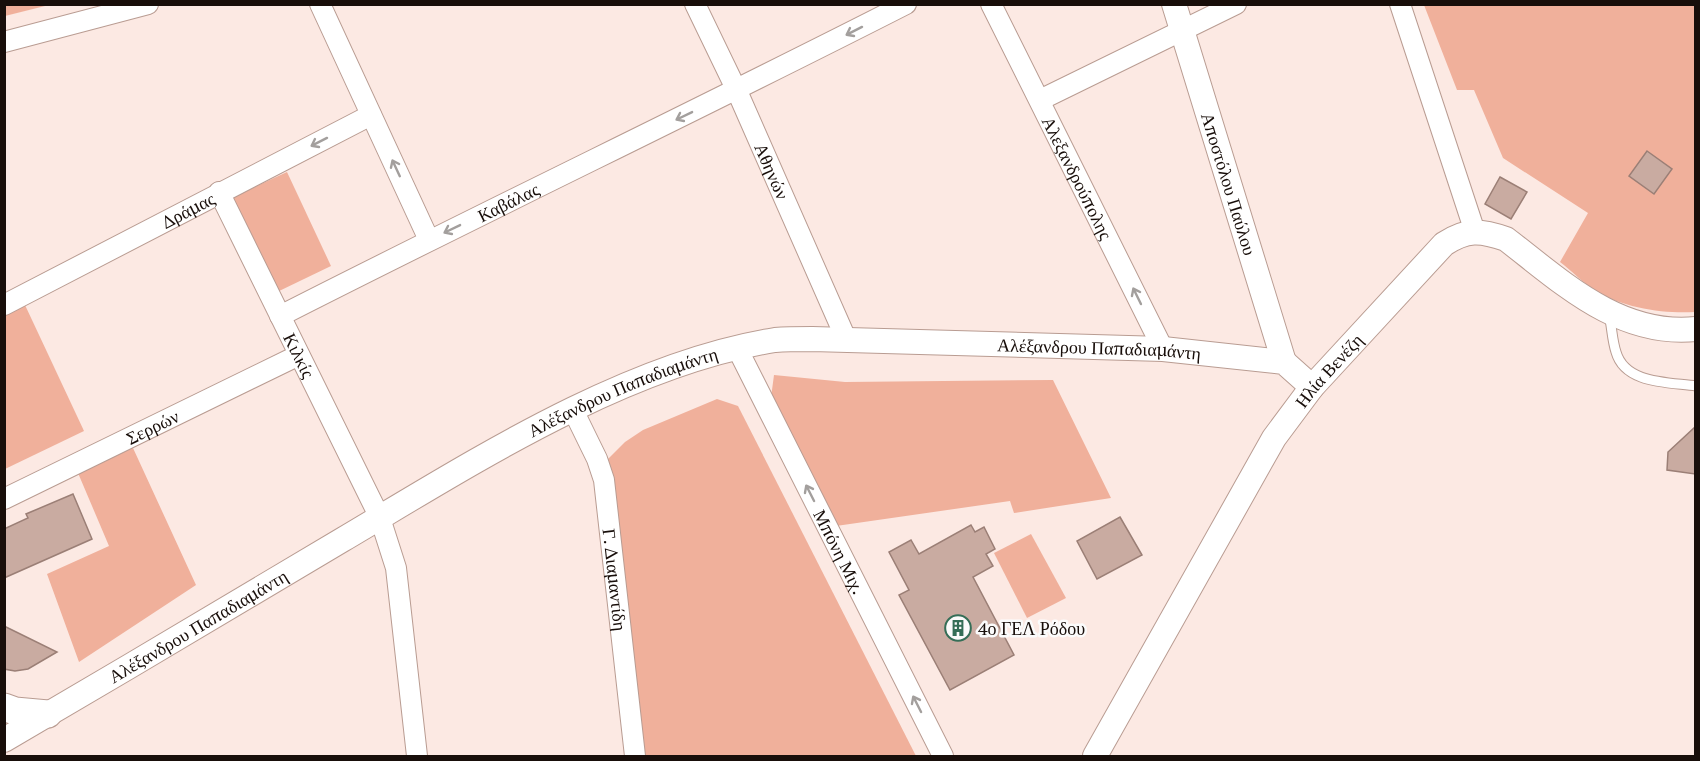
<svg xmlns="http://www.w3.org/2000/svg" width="1700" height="761" viewBox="0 0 1700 761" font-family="'PT Serif',serif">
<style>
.green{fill:#f0b09b}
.building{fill:#c9aba1;stroke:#9b7f76;stroke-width:1.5}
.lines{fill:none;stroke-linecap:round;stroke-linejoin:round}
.service-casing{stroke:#b99c92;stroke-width:11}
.minor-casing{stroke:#b99c92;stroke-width:22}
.tertiary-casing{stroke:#b99c92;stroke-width:26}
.secondary-casing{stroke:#b99c92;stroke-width:29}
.service{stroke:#fff;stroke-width:9}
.minor{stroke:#fff;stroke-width:20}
.tertiary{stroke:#fff;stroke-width:24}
.secondary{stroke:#fff;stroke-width:27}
.oneway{stroke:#a39f9d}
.labels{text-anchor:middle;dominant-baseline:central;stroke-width:5;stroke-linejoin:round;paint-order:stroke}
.street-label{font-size:18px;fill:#180e0a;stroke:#fbfbfb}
.poi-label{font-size:18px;fill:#180e0a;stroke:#fbfbfb;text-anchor:start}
</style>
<rect width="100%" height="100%" fill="#fce9e3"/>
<g class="green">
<polygon points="5,4 49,4 49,5 5,16"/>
<path d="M1424,5H1695V312C1665,314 1623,308 1596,291C1583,283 1572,271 1560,262L1588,213L1503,158L1474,90H1457Z"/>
<polygon points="287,172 331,266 275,293 231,198"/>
<polygon points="25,305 84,431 5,469 5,315"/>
<polygon points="774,375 845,382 1053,380 1111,498 1014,513 1010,501 836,526 770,405"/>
<polygon points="717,399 738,406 916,756 640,756 606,461 625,442 643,430"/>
<polygon points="133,448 196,585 79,662 47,574 109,546 78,473"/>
<polygon points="1031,534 1066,598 1027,618 994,553"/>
</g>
<g class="building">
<polygon points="1647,151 1672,169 1654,194 1629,176"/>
<polygon points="1500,177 1527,192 1511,219 1485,204"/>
<polygon points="1695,427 1695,474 1667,470 1668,452"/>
<polygon points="73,494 92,539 4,578 4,529 28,518 26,514"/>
<polygon points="1120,517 1142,555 1097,579 1077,541"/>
<polygon points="971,525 975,532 984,527 995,549 986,554 993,566 973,577 1014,655 950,690 899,595 909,590 889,552 911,540 919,554"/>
<polygon points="4,626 57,652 28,669 15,671 4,669"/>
</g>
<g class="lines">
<g class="service-casing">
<path id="service" d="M1609,315C1612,327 1612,340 1616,352C1625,384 1668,382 1696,386"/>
</g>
<g class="minor-casing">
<g id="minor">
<polyline points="320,4 429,240"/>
<path id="s1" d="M695,4L737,91L847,341"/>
<path id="s2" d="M991,4L1163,349"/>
<polyline points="1400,4 1475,232"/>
<polyline points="4,42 148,4"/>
<polyline points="1040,100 1236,4"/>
<path id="s3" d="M219,192L380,518L396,568L417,756"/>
<path id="s4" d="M4,305L371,115"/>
<path id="s5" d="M280,316C488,210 698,110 906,4"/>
<path id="s6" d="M737,348L943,756"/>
<path id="s7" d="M573,410L597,459L604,480L635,756"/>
<path id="s8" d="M4,499L299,355"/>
</g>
</g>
<g class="tertiary-casing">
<g id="tertiary">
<path id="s9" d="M1174,4L1284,362"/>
<path id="s10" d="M4,740C117,674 230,607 342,540C472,463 625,364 775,340C787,339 800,339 812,339L1163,349L1284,362L1312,387"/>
<path id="s11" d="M1095,756L1274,438L1312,387L1444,244C1467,229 1480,230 1506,239C1562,282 1619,337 1696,329"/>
</g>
</g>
<g class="secondary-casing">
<polyline id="secondary" points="4,707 15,711 48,714"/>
</g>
<use href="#service" class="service"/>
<use href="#minor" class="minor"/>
<use href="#tertiary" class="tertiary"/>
<use href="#secondary" class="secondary"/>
</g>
<defs><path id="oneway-shaft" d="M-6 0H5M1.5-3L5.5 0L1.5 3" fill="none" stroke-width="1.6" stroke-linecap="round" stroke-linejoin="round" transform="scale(1.5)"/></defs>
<g class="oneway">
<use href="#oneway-shaft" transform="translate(854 31) rotate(153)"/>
<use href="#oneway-shaft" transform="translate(684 116) rotate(154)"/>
<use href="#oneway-shaft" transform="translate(319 142) rotate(153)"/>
<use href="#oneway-shaft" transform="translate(396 168) rotate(-115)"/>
<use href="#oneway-shaft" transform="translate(452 229) rotate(154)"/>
<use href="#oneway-shaft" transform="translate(1137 296) rotate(-116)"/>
<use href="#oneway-shaft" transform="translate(810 493) rotate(-117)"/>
<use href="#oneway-shaft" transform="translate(917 704) rotate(-117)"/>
</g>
<defs>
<g id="building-ring" transform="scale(1.35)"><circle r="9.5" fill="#fbfbfb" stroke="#356e57" stroke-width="1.5"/><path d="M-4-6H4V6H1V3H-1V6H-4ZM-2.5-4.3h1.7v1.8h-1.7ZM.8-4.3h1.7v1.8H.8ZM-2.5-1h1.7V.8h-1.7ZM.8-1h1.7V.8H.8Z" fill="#356e57"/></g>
</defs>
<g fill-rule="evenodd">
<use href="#building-ring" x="958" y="628"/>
</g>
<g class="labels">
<g class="street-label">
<text stroke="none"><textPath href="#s1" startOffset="184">Αθηνών</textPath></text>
<text stroke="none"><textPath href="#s2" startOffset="194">Αλεξανδρούπολης</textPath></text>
<text stroke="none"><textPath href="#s9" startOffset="188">Αποστόλου Παύλου</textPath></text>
<text stroke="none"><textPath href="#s5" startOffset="255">Καβάλας</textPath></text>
<text stroke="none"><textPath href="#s4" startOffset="207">Δράμας</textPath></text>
<text stroke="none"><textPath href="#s10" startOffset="1197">Αλέξανδρου Παπαδιαμάντη</textPath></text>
<text stroke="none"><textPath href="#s3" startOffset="182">Κιλκίς</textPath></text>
<text stroke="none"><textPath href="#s11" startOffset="452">Ηλία Βενέζη</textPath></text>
<text stroke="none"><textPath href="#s10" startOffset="711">Αλέξανδρου Παπαδιαμάντη</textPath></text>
<text stroke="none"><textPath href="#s8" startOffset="165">Σερρών</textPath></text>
<text stroke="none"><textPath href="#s6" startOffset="228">Μπόνη Μιχ.</textPath></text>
<text stroke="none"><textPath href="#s7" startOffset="177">Γ. Διαμαντίδη</textPath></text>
<text stroke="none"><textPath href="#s10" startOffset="225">Αλέξανδρου Παπαδιαμάντη</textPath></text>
</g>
<g class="poi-label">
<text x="978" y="628">4ο ΓΕΛ Ρόδου</text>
</g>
</g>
<rect width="1700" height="761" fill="none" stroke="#180e0a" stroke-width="12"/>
</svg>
